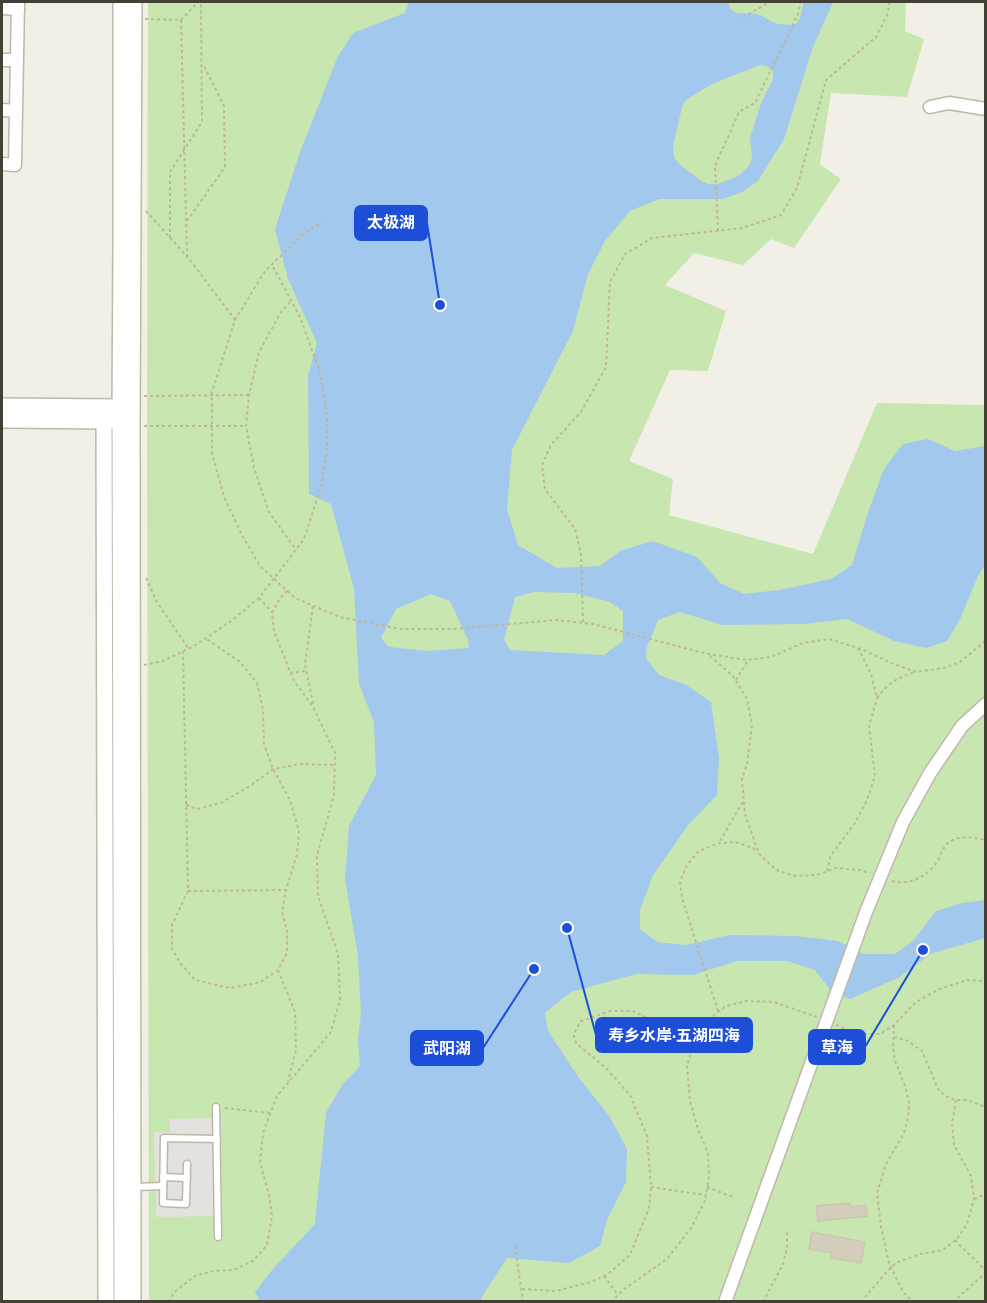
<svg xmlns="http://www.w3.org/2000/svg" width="987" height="1303" viewBox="0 0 987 1303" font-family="'Titillium Web','Noto Sans SC',sans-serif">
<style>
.green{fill:#c8e6af}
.parking{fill:#e3e2de}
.water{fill:#a3c8ee;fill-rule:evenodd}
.building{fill:#d4cdbb;stroke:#cec5af;stroke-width:1.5}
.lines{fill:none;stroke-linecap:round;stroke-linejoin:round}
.service-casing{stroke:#beb8a9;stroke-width:9}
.minor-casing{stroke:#beb8a9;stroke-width:15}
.tertiary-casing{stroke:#beb8a9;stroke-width:18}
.path{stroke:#bfb69a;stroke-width:2;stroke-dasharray:3 3;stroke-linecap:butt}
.service{stroke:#fff;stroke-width:6}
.minor{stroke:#fff;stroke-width:12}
.tertiary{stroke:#fff;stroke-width:15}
.leader{fill:none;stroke:#1d4ed8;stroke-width:2}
.callout-dot{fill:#1d4ed8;stroke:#fff;stroke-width:2}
.callout{fill:#1d4ed8;stroke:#1d4ed8;stroke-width:2}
.callout-label{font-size:16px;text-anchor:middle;font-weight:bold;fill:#fff}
</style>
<rect width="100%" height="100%" fill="#f2f0e6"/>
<polygon class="green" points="148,2 906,2 905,31 924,39 907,97 831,93 820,164 841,179 794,248 771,239 743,265 694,253 665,285 726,311 708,371 670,370 629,461 673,479 669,515 813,554 877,403 985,405 985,1301 149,1301 147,429"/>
<polygon class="parking" points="221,1118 222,1216 156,1217 154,1132 170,1132 170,1119"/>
<path class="water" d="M409,2H728C732,18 742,12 755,14C761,14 766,19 772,22C780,25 787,25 796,24L800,18L804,2H833L813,47L784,139L758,181L742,192L723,199H659L630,211L605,241L588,274L573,331L512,450L507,509L518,545L557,568L600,566L620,551L653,541L697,557L720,583L744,594L779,590L831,579L852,565L867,515L884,469L903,444L928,439L955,451L985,446V565L978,576L960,619L947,641L926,648L894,641L847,619L803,624L722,625L680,612L658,620L647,647L646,658L659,675L686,685L711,702L719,758L717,795L689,824L653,875L640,910V929L657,942L686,945L729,935L795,936L838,941L864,954H895L913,941L936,911L962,903L985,900V938L930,954L900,977L850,999L831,991L815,970L787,961H737L693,975L636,974L571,992L545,1013L548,1031L579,1078L610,1117L627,1149L626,1182L607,1220L600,1246L569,1263L507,1258L481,1298L482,1301L260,1302L255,1292L272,1270L315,1224L326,1113L342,1085L360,1066L358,1040L361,1013L358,956L345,879L349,826L376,775L374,722L359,684L354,589L331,504L309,494L308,376L317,343L288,279L275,229L300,152L338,56L353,33L405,13ZM760,65L767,66L773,71V79L761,103L750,138L752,158L749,166L738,176L718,184H708L700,180L679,164L674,157L673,150L674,142L682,107L686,100L712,84ZM534,592L575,593L610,602L623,611V641L604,655L510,650L504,640L515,597ZM431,594L450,601L468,640L469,648L427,651L389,647L381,638L396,609Z"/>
<g class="building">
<polygon points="850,1203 851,1207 866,1205 867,1216 818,1221 816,1206"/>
<polygon points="812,1232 865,1242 861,1263 831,1258 832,1253 809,1249"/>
</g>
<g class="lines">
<g class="service-casing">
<g id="service">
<polyline points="216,1107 218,1237"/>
<polyline points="187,1164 186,1204 163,1203 164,1138 217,1139"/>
<polyline points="163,1177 187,1178"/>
<polyline points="134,1187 163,1186"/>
</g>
</g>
<g class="minor-casing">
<g id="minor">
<polyline points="2,8 18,9"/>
<polyline points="2,60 17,60"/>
<polyline points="930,107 949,103 986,109"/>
<polyline points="2,110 16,111"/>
<polyline points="2,164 15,165 18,2"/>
<polyline points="725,1302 866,912 903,822 930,773 962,726 986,704"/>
</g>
</g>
<g class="tertiary-casing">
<g id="tertiary">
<polyline points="121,2 121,242 120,421 122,1302"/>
<polyline points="2,406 114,407"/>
<polyline points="104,407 106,1302"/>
<polyline points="2,420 112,421"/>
<polyline points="133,1302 132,421 134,2"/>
</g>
</g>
<g class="path">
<polyline points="743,17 770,2"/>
<polyline points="145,19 181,20 198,2"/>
<polyline points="181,20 187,256"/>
<polyline points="146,211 190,260 235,320 212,392 212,453 224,497 243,537 260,566 295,598 340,617 400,629 453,629 556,620 593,624 708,654 747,660 771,657 803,643 829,639 861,649 891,663 916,672 944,668 960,662 982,644 986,638"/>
<polyline points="187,221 225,167 224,106 203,64"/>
<polyline points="718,231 715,166 739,112 755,103 799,12 800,2"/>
<polyline points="170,238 170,172 202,122 201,2"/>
<polyline points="290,302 281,312 259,352 249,395 246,426 254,468 269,512 296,550"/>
<polyline points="235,320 265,271 300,237 322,222"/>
<polyline points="144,396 249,395"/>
<polyline points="144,426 246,426"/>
<polyline points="146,578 157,602 188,648"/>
<polyline points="259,598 272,612"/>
<polyline points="313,606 305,664 313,704"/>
<polyline points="583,622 581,554 575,529 545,489 542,465 551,445 581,412 606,367 610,282 625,254 652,238 742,228 781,215 797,188 826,80 876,37 888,13 889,2"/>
<path d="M858,648L871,674L877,698C888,683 897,678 915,672"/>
<polyline points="183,651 188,891 286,890"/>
<polyline points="710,656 733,676 747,699 752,725 747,764 742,779 745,814 759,854 778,871 796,876 816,875 836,868 859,870 870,873"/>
<polyline points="144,665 163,661 194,646 231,621 259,598 304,539 322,484 327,450 327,418 320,372 300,317 272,265"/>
<polyline points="290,673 305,671"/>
<polyline points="736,680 747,662"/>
<polyline points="186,805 197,809 221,803 250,786 273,769 300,764 335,765"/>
<polyline points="720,841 744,800"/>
<polyline points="827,871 831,855 855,823 867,800 875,776 869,726 877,698"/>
<path d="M892,881C909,886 928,876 937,862C942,854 943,844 953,840C965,835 974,838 986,840"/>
<polyline points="188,891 172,925 172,949 181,964 195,980 230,988 261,982 278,970 287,953 287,931 282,912 286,890 297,854 299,831 290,800 273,769 264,744 263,710 257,683 240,662 205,638"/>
<polyline points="278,970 295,1012 296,1050 288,1081"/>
<polyline points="718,1011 682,898 680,882 687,865 699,851 719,843 735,842 753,848 757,852"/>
<polyline points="836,1025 858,1034 880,1034 894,1025 915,1003 939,989 967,980 986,981"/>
<polyline points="894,1025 893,1047 895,1061 905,1086 909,1102 908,1118 904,1133 886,1164 877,1193 881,1227 889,1263 903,1292 913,1302"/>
<polyline points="894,1037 906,1040 922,1051 938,1089 945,1096 956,1100 967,1100 986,1107"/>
<polyline points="225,1108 270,1113"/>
<polyline points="651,1187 705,1195"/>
<polyline points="707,1187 733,1197"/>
<polyline points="974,1199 986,1194"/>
<path d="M955,1240C965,1252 977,1260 986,1272"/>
<polyline points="515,1246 523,1302"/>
<polyline points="604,1276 618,1295"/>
<polyline points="522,1289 556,1291 591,1282 608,1274 630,1255 649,1208 651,1187 647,1136 630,1095 605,1067 577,1044 574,1039 574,1033 581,1021 610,1011 633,1011 652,1020 662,1030 696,1038"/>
<polyline points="169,1302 174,1292 195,1276 213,1271 233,1270 253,1261 267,1245 272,1216 269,1195 260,1162 263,1133 277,1096 331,1032 340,1000 338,954 318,896 317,855 334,795 335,753 313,707 293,679 274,631 272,613 281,597 287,591"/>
<polyline points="611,1302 623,1290 667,1259 691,1228 705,1201 709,1177 708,1154 698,1129 690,1101 687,1065 696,1038 715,1014 726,1006 746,1001 774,1002 817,1017"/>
<polyline points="763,1302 783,1264 787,1248 787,1229"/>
<polyline points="861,1302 891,1267 898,1262 920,1254 943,1250 957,1239 967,1224 974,1199 971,1176 954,1145 952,1123 956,1100"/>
<polyline points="953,1302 982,1276 986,1275"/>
</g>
<use href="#service" class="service"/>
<use href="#minor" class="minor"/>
<use href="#tertiary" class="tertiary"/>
</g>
<path class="leader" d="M440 305L427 223M567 928L596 1035M923 950L865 1047M534 969L483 1048"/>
<g class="callout-dot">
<circle cx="440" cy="305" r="6"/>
<circle cx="567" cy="928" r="6"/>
<circle cx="923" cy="950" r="6"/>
<circle cx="534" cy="969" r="6"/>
</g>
<g class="callout">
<rect x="355" y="206" width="72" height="34" rx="6"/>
<rect x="596" y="1018" width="156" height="34" rx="6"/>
<rect x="809" y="1030" width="56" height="34" rx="6"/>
<rect x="411" y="1031" width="72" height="34" rx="6"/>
</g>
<g class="callout-label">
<text x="391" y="228">太极湖</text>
<text x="674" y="1041">寿乡水岸·五湖四海</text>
<text x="837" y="1053">草海</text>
<text x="447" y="1054">武阳湖</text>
</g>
<rect width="987" height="1303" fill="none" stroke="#454035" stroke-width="6"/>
</svg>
